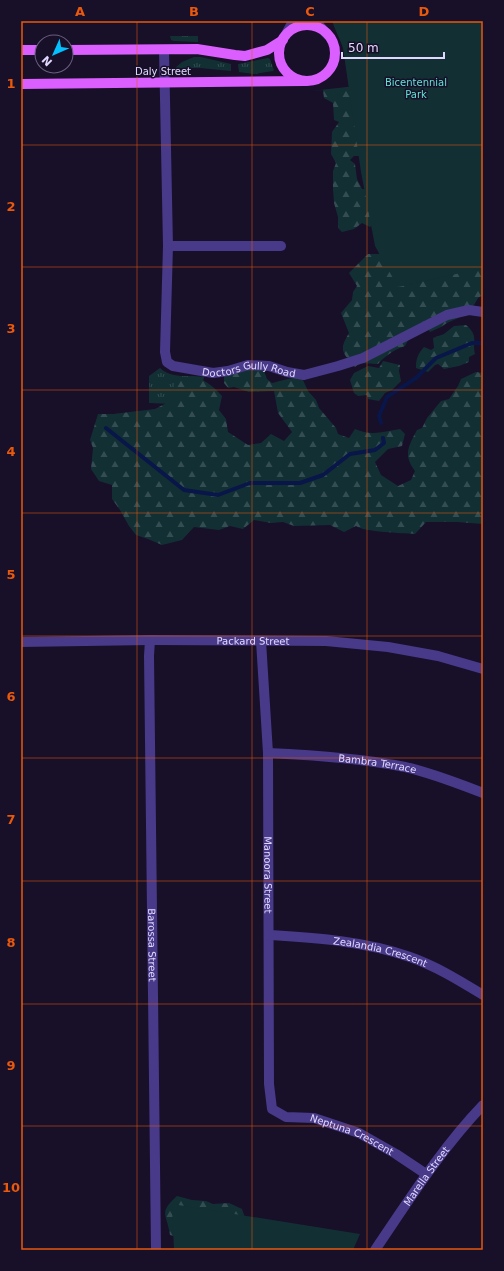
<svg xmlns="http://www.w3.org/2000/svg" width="504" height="1271" viewBox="0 0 504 1271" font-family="'DejaVu Sans',sans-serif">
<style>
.grass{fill:url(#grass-tufts)}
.forest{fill:url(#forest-firs)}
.park{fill:#123033}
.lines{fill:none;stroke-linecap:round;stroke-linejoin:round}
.stream{stroke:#091649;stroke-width:4}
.minor{stroke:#483989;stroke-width:10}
.primary{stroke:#db5fff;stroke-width:10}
.grid{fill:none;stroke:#e8590c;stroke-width:1;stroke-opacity:0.55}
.labels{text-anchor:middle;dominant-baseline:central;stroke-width:3;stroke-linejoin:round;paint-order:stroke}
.street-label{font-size:10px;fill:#e2d8ff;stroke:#180f29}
.park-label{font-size:10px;fill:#5fe4d7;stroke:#180f29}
.neatline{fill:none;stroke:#e8590c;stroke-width:1.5}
.grid-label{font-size:13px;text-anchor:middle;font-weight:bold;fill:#e8590c}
</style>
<defs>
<pattern id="grass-tufts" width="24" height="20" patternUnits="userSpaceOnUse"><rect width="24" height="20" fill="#123033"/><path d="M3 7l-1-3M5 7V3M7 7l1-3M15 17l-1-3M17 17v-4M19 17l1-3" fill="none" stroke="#344d52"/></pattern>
<pattern id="forest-firs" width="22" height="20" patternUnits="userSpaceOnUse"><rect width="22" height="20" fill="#123033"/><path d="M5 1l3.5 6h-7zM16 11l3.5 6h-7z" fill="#344d52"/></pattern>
</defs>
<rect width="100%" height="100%" fill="#180f29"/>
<g class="grass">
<polygon points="170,36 198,36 198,42 174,41 171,40"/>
<polygon points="194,57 201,57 231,64 231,71 200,68 175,68 182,62"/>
<polygon points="268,58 270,59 274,70 273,71 254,74 239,72 238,64"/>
<path d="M160,368C174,380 187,374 204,377L198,405L149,403V376Z"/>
</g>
<g class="forest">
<polygon points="356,86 363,156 354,156 350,160 355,164 357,179 362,189 371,190 378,218 370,227 362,223 354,229 342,232 338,228 338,217 334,203 333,189 333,171 336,163 331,154 332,132 339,122 334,120 333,103 324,98 323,90 311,91"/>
<path d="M483,113V295L478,298L474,305L465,315L447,323L441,327L430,332L423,322L415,328L405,346C394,350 386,355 378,364L360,363L355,367C343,353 338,351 349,333L341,313L352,300L353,292L357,286L349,273L368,254H378L388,251Z"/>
<path d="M466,325C479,336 472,341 475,354L469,357V362L459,366L444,369L438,364L435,365L428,372L416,368C416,358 418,354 424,347L431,350L434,348L433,338L444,334L454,326Z"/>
<polygon points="383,361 400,365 399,371 401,381 392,390 385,393 379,401 368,399 367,395 358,396 354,393 350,380 354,373 368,366 379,368"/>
<path d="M252,368L264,371L267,379L272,383C282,381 291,377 302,378L308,391L316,400L319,408L336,428L338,434L349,438L355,429C370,436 384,432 400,429L405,434L402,446L388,449L375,462L381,475L398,486L411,480L415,471C403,455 408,447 417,430L422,428L427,418L441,401L449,399L458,386L461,379L476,372L483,373V524L457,522H426L415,534C403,533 364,532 356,526L344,532L330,525L294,526L283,522L271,523L254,520L243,529L230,526L219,530L194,527L182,540L162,545L148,539L136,535L129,526L120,510L112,499V485L99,481L91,469L93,448L90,440L98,414H113L155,409L174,399V385C193,370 208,381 222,396L219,410L226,419L228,432L248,445L261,443L271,434L284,441L292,432L278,413L274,391L249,392L234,387L228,388L224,383V375Z"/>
<path d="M177,1196L192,1200L206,1201L213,1204L229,1203L242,1209L245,1218L228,1250L170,1235C167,1213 158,1213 177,1196Z"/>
</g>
<g class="park">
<path d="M332,21H483V268L398,287L375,246L361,172L343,48C340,39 335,30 332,21Z"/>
<polygon points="172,1204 360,1234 353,1250 174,1250"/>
</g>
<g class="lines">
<g class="stream">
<polyline points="381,423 379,416 387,397 416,378 436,358 472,343 483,343"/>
<polyline points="106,428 184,490 218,495 250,483 300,483 323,475 350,454 375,450 384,443 383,438"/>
</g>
<g class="minor">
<polyline points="315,21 327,34"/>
<polyline points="285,36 293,21"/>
<path id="s1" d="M164,50L168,246L165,352L167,362L173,366L213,373L228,371L248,365L269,366L287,372L304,375L338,366L363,358L447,315L469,310L483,312"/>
<polyline points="168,246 281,246"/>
<path id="s2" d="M150,640L149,656L156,1250"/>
<path id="s3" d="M261,641L268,753L269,1084L272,1109L286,1117L314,1118L359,1133L396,1154L426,1174"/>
<path id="s4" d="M21,642L150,640L326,641L388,647L438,656L483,669"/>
<path id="s5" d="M268,753C314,755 360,758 405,767C432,773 457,783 483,793"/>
<path id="s6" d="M269,935C316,938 365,941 410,957C436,966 460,981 483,995"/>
<path id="s7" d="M375,1250C409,1200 441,1149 483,1105"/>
</g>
<g class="primary">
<circle cx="307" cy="53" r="28"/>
<polyline points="21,50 42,50"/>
<polyline points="66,50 197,49 235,55 245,56 267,50 283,40"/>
<polyline points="21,84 305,81"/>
</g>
</g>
<path class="grid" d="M137,21V1250M252,21V1250M367,21V1250M21,145H483M21,267H483M21,390H483M21,513H483M21,636H483M21,758H483M21,881H483M21,1004H483M21,1126H483"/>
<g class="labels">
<g class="street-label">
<text x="163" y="71">Daly Street</text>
<text stroke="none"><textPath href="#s1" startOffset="397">Doctors Gully Road</textPath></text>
<text stroke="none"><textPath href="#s4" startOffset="232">Packard Street</textPath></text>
<text stroke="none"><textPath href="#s5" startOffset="110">Bambra Terrace</textPath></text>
<text stroke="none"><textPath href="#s3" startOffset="234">Manoora Street</textPath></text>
<text stroke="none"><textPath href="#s2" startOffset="305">Barossa Street</textPath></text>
<text stroke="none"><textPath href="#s6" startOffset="113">Zealandia Crescent</textPath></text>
<text stroke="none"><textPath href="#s3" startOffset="554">Neptuna Crescent</textPath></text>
<text stroke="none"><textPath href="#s7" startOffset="90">Marella Street</textPath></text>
</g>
<g class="park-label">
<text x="416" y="82">Bicentennial<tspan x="416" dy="12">Park</tspan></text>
</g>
</g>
<rect width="504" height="1271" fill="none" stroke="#180f29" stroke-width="44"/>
<g transform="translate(54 54) rotate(225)"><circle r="19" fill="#180f29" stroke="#695f7f"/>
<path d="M0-3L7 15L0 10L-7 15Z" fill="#04c0ff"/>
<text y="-6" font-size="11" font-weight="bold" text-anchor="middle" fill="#e2d8ff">N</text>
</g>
<path d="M342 52v6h102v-6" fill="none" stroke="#e2d8ff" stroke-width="2"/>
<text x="348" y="52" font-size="12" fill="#e2d8ff" stroke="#180f29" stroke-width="3" paint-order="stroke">50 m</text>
<rect x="22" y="22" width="460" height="1227" class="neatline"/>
<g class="grid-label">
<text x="80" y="16">A</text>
<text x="194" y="16">B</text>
<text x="310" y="16">C</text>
<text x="424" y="16">D</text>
<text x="11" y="88">1</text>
<text x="11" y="211">2</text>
<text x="11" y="333">3</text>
<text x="11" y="456">4</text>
<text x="11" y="579">5</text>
<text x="11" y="701">6</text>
<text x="11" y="824">7</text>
<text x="11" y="947">8</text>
<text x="11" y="1070">9</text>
<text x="11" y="1192">10</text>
</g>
</svg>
